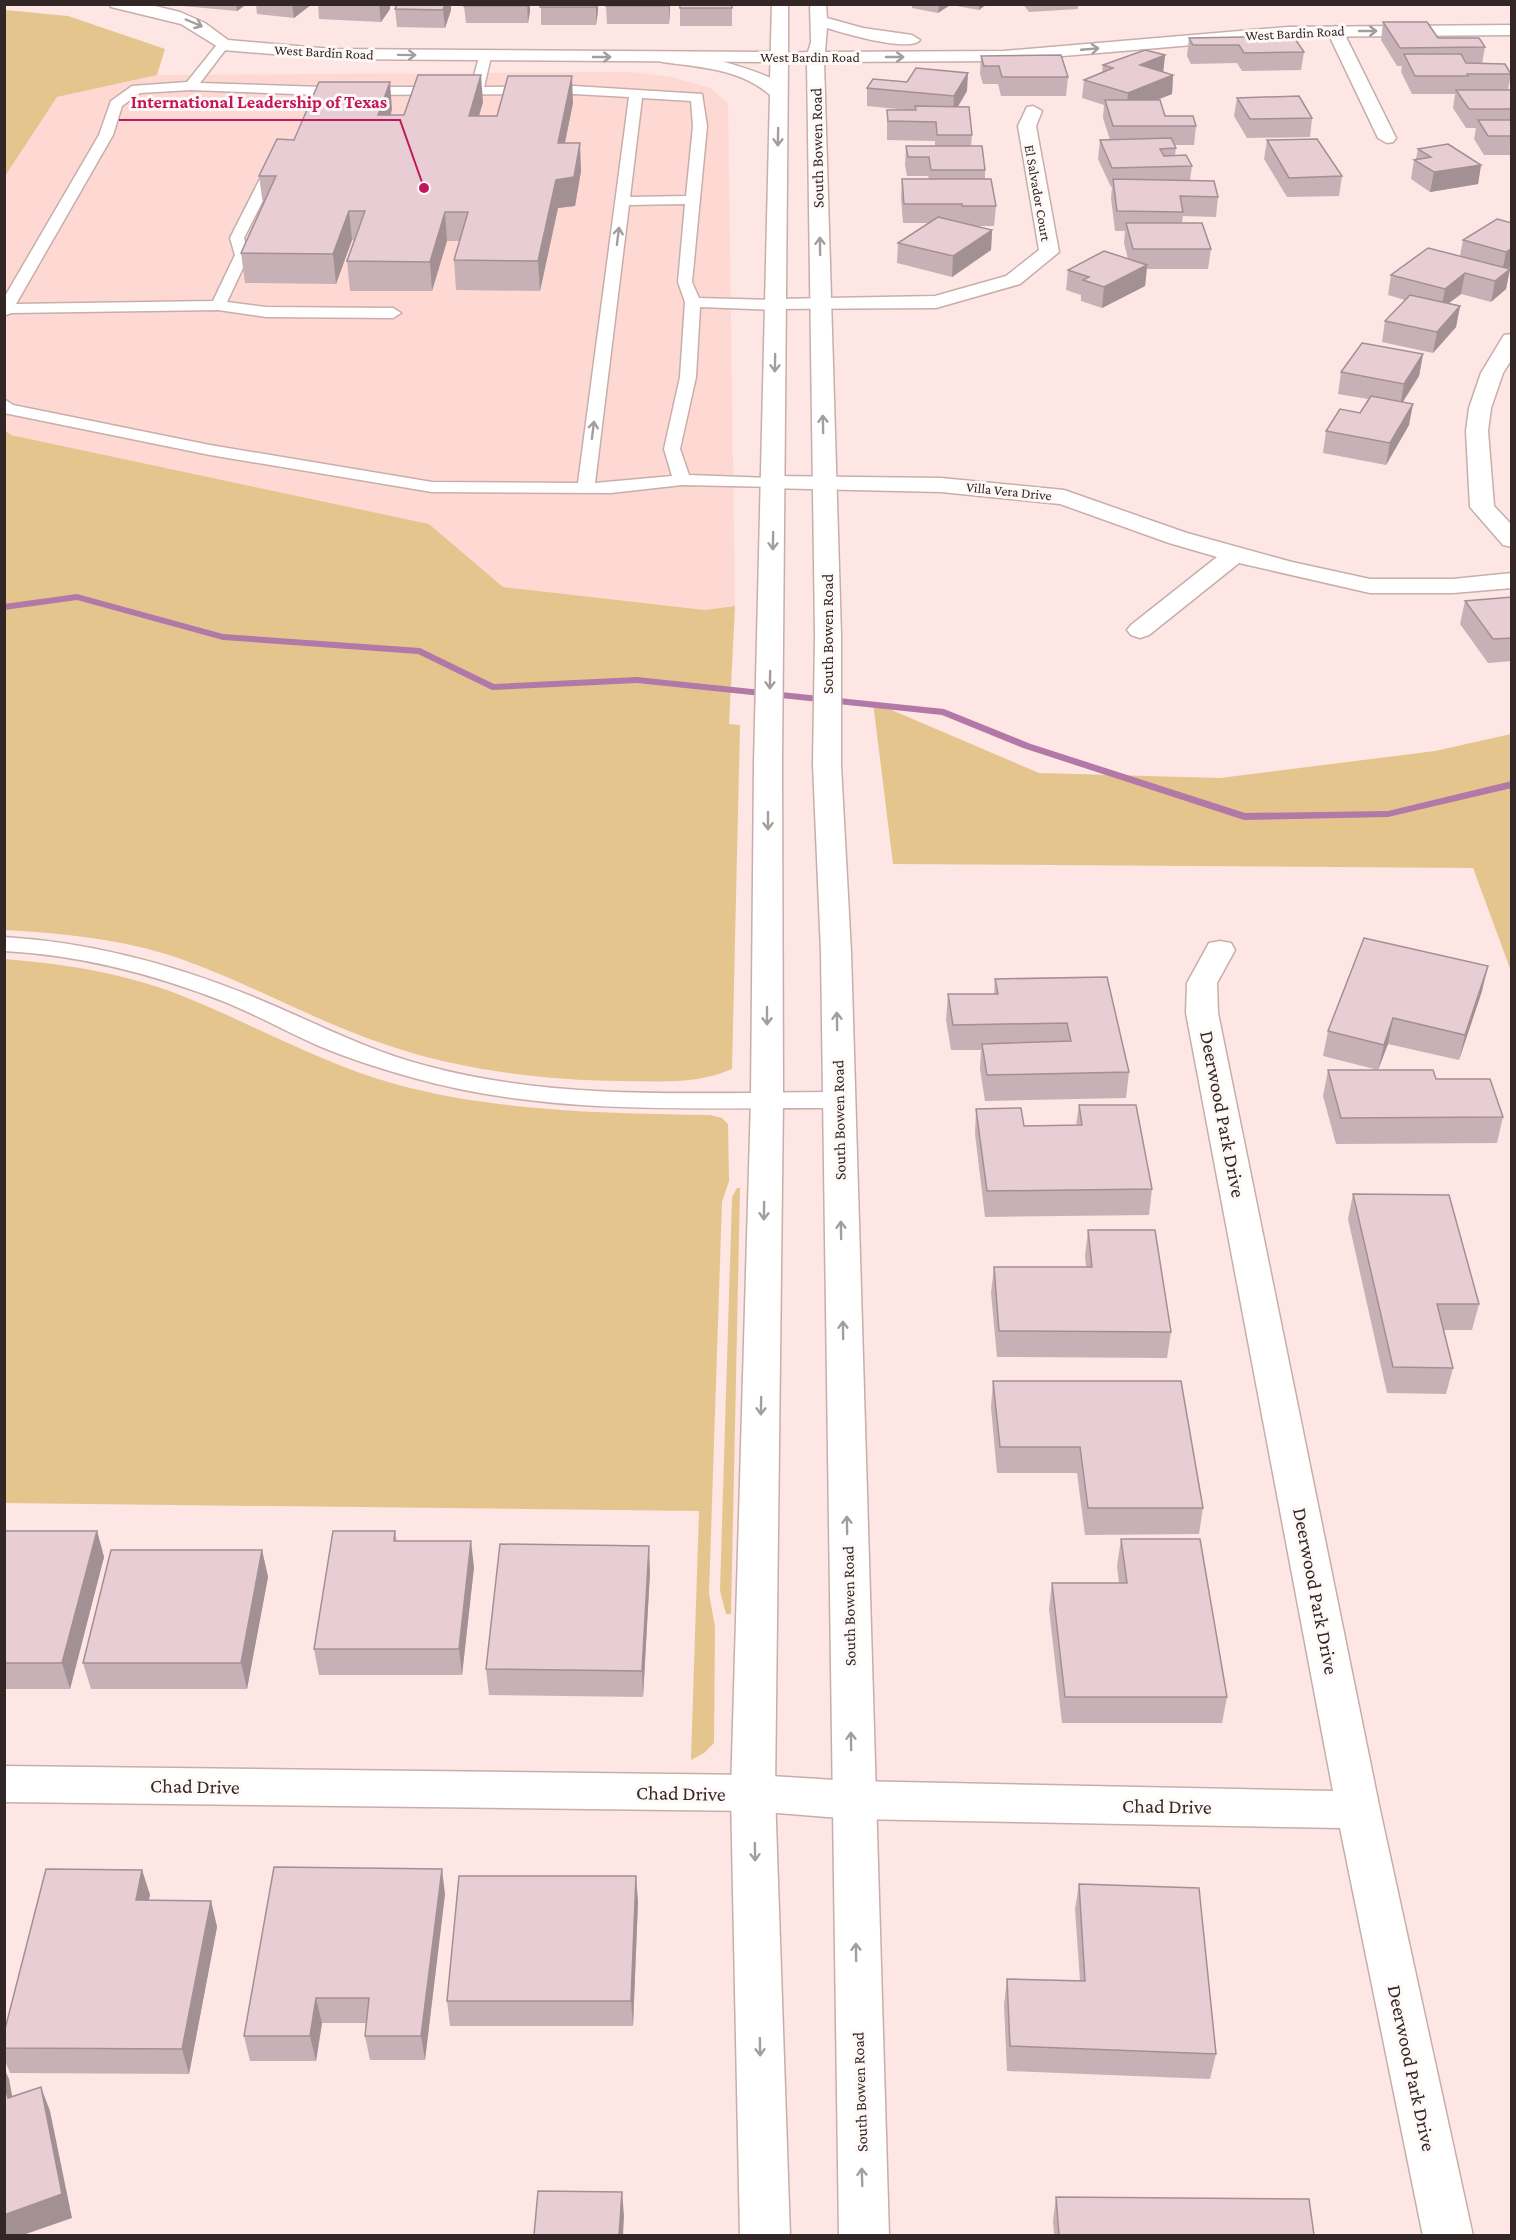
<svg xmlns="http://www.w3.org/2000/svg" width="1516" height="2240" viewBox="0 0 1516 2240" font-family="'Crimson Pro',serif">
<style>
.built{fill:#fed9d4}
.green{fill:#e4c58e}
.lines{fill:none;stroke-linecap:round;stroke-linejoin:round}
.stream{fill:#b278a8;fill-rule:evenodd}
.service-casing{stroke:#c8aeaa;stroke-width:3}
.minor-casing{stroke:#c8aeaa;stroke-width:3}
.secondary-casing{stroke:#c8aeaa;stroke-width:3}
.service{fill:#fff;fill-rule:evenodd}
.minor{fill:#fff;fill-rule:evenodd}
.secondary{fill:#fff;fill-rule:evenodd}
.wall{fill:#c8b0b7}
.shaded-wall{fill:#a29095}
.building{fill:#e8cdd5;stroke:#a29095;stroke-width:1.5}
.oneway{stroke:#a39e9d}
.labels{text-anchor:middle;dominant-baseline:central;stroke-width:6;stroke-linejoin:round;paint-order:stroke}
.far-street-label{font-size:14px;fill:#322726;stroke:#fef8f7}
.street-label{font-size:16px;fill:#322726;stroke:#fef8f7}
.near-street-label{font-size:20px;fill:#322726;stroke:#fef8f7}
.leader{fill:none;stroke:#c2185b;stroke-width:2}
.callout-dot{fill:#c2185b;stroke:#fef8f7;stroke-width:2}
.callout-label{font-size:18px;text-anchor:middle;font-weight:bold;fill:#c2185b;stroke:#fef8f7;stroke-width:6;stroke-linejoin:round;paint-order:stroke}
</style>
<rect width="100%" height="100%" fill="#fde6e3"/>
<polygon class="built" points="631,72 672,77 710,88 728,103 735,606 705,610 503,587 429,524 11,435 4,430 4,176 57,97 157,75"/>
<g class="green">
<polygon points="5,10 68,16 165,49 157,75 57,97 5,176"/>
<path d="M4,430L11,435L429,524L503,587L705,610L735,606L729,724L740,725L732,1069C696,1085 659,1081 620,1081C541,1080 459,1070 384,1044C309,1019 241,978 166,954C114,938 58,933 5,930Z"/>
<polygon points="873,702 1039,773 1220,778 1435,751 1511,734 1511,971 1473,868 893,864"/>
<path d="M4,959C67,964 131,974 190,999C258,1027 323,1064 395,1084C498,1112 604,1113 710,1115L722,1118L728,1124L729,1181L722,1202L709,1593L715,1627L714,1743L704,1753L691,1760L699,1511L5,1503Z"/>
<polygon points="737,1188 740,1188 731,1614 726,1614 720,1591 732,1197"/>
</g>
<g class="lines">
<polygon class="stream" points="77,594 223,634 420,648 494,684 637,677 944,709 1031,744 1245,813 1388,811 1512,781 1512,788 1388,817 1244,820 1023,748 942,715 637,683 492,690 418,654 223,640 77,600 4,610 4,604"/>
<g class="service-casing">
<g id="service">
<path d="M223,41L229,45L200,83L323,87H471L479,57L485,53L491,57L484,87L574,86L702,94L707,126L692,282L699,298L776,300L784,305L776,310L700,307L696,377L680,449L689,475L774,478L780,479L783,483L780,487L682,485L611,493L432,492L210,455L4,413V399L13,405L210,445L432,482L578,483L629,97L574,94L323,95L191,90L140,93L122,106L113,135L16,304L213,301L235,255L230,238L269,161L276,157L283,161L244,238L249,255L227,302L266,307L393,308L401,313L393,318L266,317L218,310L11,313L4,316V298L99,135L111,101L132,86L187,82L219,42ZM642,98L691,101L693,126L686,196L630,197ZM685,204L678,282L685,302L680,377L664,449L672,476L595,483L629,205Z"/>
<path d="M4,937C89,942 172,964 251,996C310,1020 365,1050 427,1066C561,1102 701,1092 838,1092L846,1095L850,1100L846,1105L838,1108C696,1107 552,1117 414,1078C382,1069 350,1059 319,1046C287,1032 257,1015 225,1002C153,974 81,955 4,951Z"/>
</g>
</g>
<g class="minor-casing">
<g id="minor">
<polygon points="109,4 147,4 180,12 205,23 228,40 332,49 779,52 788,57 779,62 332,59 223,50 181,24 111,7"/>
<polygon points="1335,26 1343,31 1396,138 1393,142 1387,143 1378,138 1327,31"/>
<polygon points="1033,106 1042,111 1036,126 1059,252 1020,284 936,308 769,309 766,305 769,301 776,299 935,296 1006,276 1039,250 1018,126 1027,107"/>
<polygon points="1512,334 1512,359 1503,373 1491,408 1488,431 1494,506 1512,525 1512,547 1503,545 1470,507 1466,431 1469,408 1481,373 1504,335"/>
<polygon points="774,476 941,478 1064,490 1187,533 1292,562 1370,579 1453,579 1512,573 1512,588 1453,593 1370,593 1239,563 1149,635 1140,638 1131,635 1127,630 1131,625 1217,557 1169,543 1060,504 941,492 766,488 762,483 766,478"/>
<polygon points="1220,941 1231,943 1235,950 1217,983 1218,1013 1380,1810 1473,2236 1423,2236 1340,1828 852,1819 753,1811 4,1802 4,1766 753,1775 852,1781 1333,1791 1186,1013 1187,983 1209,943"/>
</g>
</g>
<g class="secondary-casing">
<path id="secondary" d="M772,4H788V53L808,52L811,42L810,4H826L827,18L863,28L912,35L920,40C910,53 843,33 827,28L825,52L1004,51L1288,27L1512,25V35L1288,37L1004,61L824,62L841,635V765L851,952L889,2236H839L821,952L813,765L815,635L807,62L788,61L782,763L783,1099L775,1793L790,2236H740L731,1793L751,1099L754,763L770,95C741,69 699,67 662,62L653,57C665,42 754,69 770,78Z"/>
</g>
<use href="#service" class="service"/>
<use href="#minor" class="minor"/>
<use href="#secondary" class="secondary"/>
</g>
<g class="wall">
<polygon points="183,4 247,4 237,11 183,6"/>
<polygon points="256,4 312,4 294,18 257,14"/>
<polygon points="318,4 390,4 390,9 381,22 319,19"/>
<polygon points="397,4 451,4 451,10 445,28 397,27 395,9"/>
<polygon points="530,4 530,11 528,23 466,23 464,6"/>
<polygon points="541,4 598,4 598,11 596,25 541,25"/>
<polygon points="670,4 669,24 607,24 606,6"/>
<rect x="680" y="4" width="52" height="22"/>
<polygon points="912,4 987,4 979,10 951,5 938,13 912,8"/>
<polygon points="1023,4 1078,4 1078,9 1029,12"/>
<polygon points="1383,22 1438,38 1485,47 1482,64 1511,74 1508,90 1512,90 1512,155 1484,155 1474,139 1476,128 1466,128 1453,108 1455,94 1412,94 1401,72 1402,66 1397,66 1381,40"/>
<polygon points="1189,38 1304,52 1301,70 1242,71 1237,63 1191,64 1187,56"/>
<polygon points="1165,55 1163,72 1173,75 1172,94 1157,100 1165,116 1196,126 1194,145 1174,145 1176,148 1175,155 1192,166 1190,180 1218,197 1216,217 1183,216 1182,223 1211,249 1208,269 1147,269 1145,286 1102,308 1081,301 1081,295 1066,290 1068,270 1128,259 1124,243 1125,231 1115,231 1111,198 1112,187 1111,187 1098,159 1100,140 1110,140 1103,118 1104,105 1082,98 1084,80 1102,72 1103,65"/>
<polygon points="981,56 1068,77 1066,96 1001,96 998,84 983,84 980,74"/>
<polygon points="867,88 967,91 958,107 972,135 971,146 985,170 985,179 996,206 994,226 975,226 992,230 991,250 952,277 897,263 898,243 928,223 903,223 901,198 902,179 929,179 928,176 907,176 905,165 906,146 935,146 935,141 887,140 887,110 908,110 867,106"/>
<polygon points="1237,98 1312,118 1310,137 1247,138 1234,116"/>
<polygon points="483,102 479,116 497,116 573,103 565,143 581,171 575,206 558,208 540,291 456,290 454,260 460,241 447,241 432,291 350,291 347,261 354,240 352,240 336,284 245,283 241,253 263,205 259,176 294,140 392,109 391,115 404,115"/>
<polygon points="1267,140 1342,176 1339,196 1287,197 1264,159"/>
<polygon points="1418,149 1481,165 1478,184 1430,192 1411,179 1414,160 1416,159"/>
<polygon points="1512,223 1508,268 1510,269 1506,289 1491,302 1461,294 1449,303 1460,306 1456,327 1433,353 1382,342 1385,321 1405,300 1388,295 1391,275 1460,256 1463,240"/>
<polygon points="1423,354 1419,376 1403,402 1409,425 1386,465 1323,453 1326,431 1360,413 1368,399 1338,394 1341,372"/>
<polygon points="1512,597 1512,661 1488,663 1460,624 1465,601"/>
<polygon points="1107,977 1129,1072 1126,1098 985,1101 980,1069 981,1050 951,1050 946,1020 948,994 994,994 995,979"/>
<polygon points="1482,991 1459,1060 1388,1044 1378,1070 1436,1079 1503,1117 1497,1143 1336,1144 1323,1096 1328,1070 1378,1070 1323,1056 1328,1031"/>
<polygon points="1079,1105 1152,1189 1149,1215 985,1217 975,1134 976,1109 1024,1126 1076,1125"/>
<polygon points="1353,1194 1479,1304 1472,1330 1444,1330 1453,1368 1446,1394 1387,1393 1348,1219"/>
<polygon points="1088,1230 1171,1332 1167,1358 997,1357 991,1293 994,1267 1086,1267 1085,1256"/>
<polygon points="993,1381 1203,1508 1199,1534 1085,1535 1077,1473 997,1473 991,1407"/>
<polygon points="4,1531 97,1531 104,1557 70,1689 4,1689"/>
<polygon points="395,1531 397,1541 474,1567 462,1675 319,1675 314,1649"/>
<polygon points="1121,1539 1227,1697 1222,1723 1062,1723 1049,1609 1052,1583 1119,1583 1117,1566"/>
<polygon points="262,1550 268,1577 247,1689 91,1689 83,1663"/>
<polygon points="650,1572 643,1697 489,1695 486,1669"/>
<polygon points="142,1870 150,1895 148,1901 211,1901 217,1927 189,2074 10,2073 4,2058 4,2033"/>
<polygon points="1079,1884 1216,2054 1210,2079 1007,2071 1004,2005 1007,1979 1080,1981 1075,1909"/>
<polygon points="445,1894 425,2060 370,2060 365,2036 366,2023 322,2023 316,2061 250,2061 244,2036"/>
<polygon points="638,1901 633,2026 450,2026 447,2001"/>
<polygon points="1056,2197 1314,2235 1054,2235 1053,2221"/>
</g>
<g class="shaded-wall">
<polygon points="236,4 247,4 237,11"/>
<polygon points="292,4 312,4 294,18"/>
<polygon points="379,4 390,4 390,9 381,22"/>
<polygon points="445,4 451,4 451,10 445,28 443,10"/>
<polygon points="527,4 530,4 530,11 528,23"/>
<polygon points="596,4 598,4 598,11 596,25"/>
<polygon points="669,4 670,4 670,11 669,24"/>
<polygon points="939,4 951,4 938,13"/>
<polygon points="979,4 987,4 979,10"/>
<polygon points="1165,55 1163,74 1140,65"/>
<polygon points="968,73 967,91 953,114 954,96"/>
<polygon points="481,75 483,102 471,143 469,116"/>
<polygon points="1173,75 1172,94 1126,112 1128,93"/>
<polygon points="572,76 573,103 559,171 558,143"/>
<polygon points="390,82 392,109 381,142 378,115"/>
<polygon points="580,143 581,171 575,206 558,208 540,291 538,261 556,180"/>
<polygon points="1481,165 1478,184 1430,192 1434,172"/>
<polygon points="349,211 352,240 336,284 333,254"/>
<polygon points="445,212 447,241 432,291 430,262"/>
<polygon points="992,230 991,250 952,277 953,256"/>
<polygon points="1512,248 1512,266 1502,272 1506,252"/>
<polygon points="1147,265 1145,286 1102,308 1104,287"/>
<polygon points="1510,269 1506,289 1491,302 1495,281"/>
<polygon points="1465,273 1461,294 1441,309 1445,289"/>
<polygon points="1460,306 1456,327 1433,353 1437,332"/>
<polygon points="1423,354 1419,376 1400,406 1404,384"/>
<polygon points="1413,404 1409,425 1386,465 1390,443"/>
<polygon points="1488,966 1482,991 1459,1060 1465,1035"/>
<polygon points="1393,1018 1388,1044 1378,1070 1384,1045"/>
<polygon points="97,1531 104,1557 70,1689 62,1663"/>
<polygon points="471,1541 474,1567 462,1675 459,1649"/>
<polygon points="649,1546 650,1572 643,1697 642,1671"/>
<polygon points="262,1550 268,1577 247,1689 241,1663"/>
<polygon points="442,1869 445,1894 425,2060 421,2036"/>
<polygon points="142,1870 150,1895 143,1926 136,1900"/>
<polygon points="636,1876 638,1901 633,2026 631,2001"/>
<polygon points="211,1901 217,1927 189,2074 182,2049"/>
<polygon points="316,1998 322,2023 316,2061 310,2036"/>
<polygon points="4,2068 9,2079 17,2122 8,2098 4,2082"/>
<polygon points="41,2087 50,2111 72,2218 23,2235 4,2235 4,2215"/>
<polygon points="622,2192 624,2216 623,2235 619,2235"/>
</g>
<g class="building">
<polygon points="397,4 445,4 443,10 395,9"/>
<polygon points="465,4 527,4 527,6 464,6"/>
<polygon points="541,4 596,4 595,7 540,7"/>
<polygon points="607,4 669,4 669,6 606,6"/>
<rect x="680" y="4" width="52" height="4"/>
<polygon points="1383,22 1427,22 1438,38 1479,38 1485,47 1400,48"/>
<polygon points="1293,36 1304,52 1244,53 1239,45 1193,45 1189,38"/>
<polygon points="1145,50 1165,55 1140,65 1173,75 1128,93 1084,80 1113,68 1103,65"/>
<polygon points="1404,54 1461,54 1466,63 1505,64 1511,74 1467,74 1468,76 1415,76"/>
<polygon points="1061,55 1068,77 1002,77 999,66 984,66 981,56"/>
<polygon points="916,68 968,73 954,96 867,88 873,79 907,82"/>
<polygon points="418,75 481,75 469,116 497,116 508,76 572,76 558,143 580,143 574,177 556,180 538,261 454,260 468,212 445,212 430,262 347,261 365,211 349,211 333,254 241,253 276,176 259,176 277,139 294,140 319,82 390,82 378,115 404,115"/>
<polygon points="1456,90 1512,90 1512,109 1469,109"/>
<polygon points="1299,96 1312,118 1250,119 1237,98"/>
<polygon points="1105,100 1160,100 1165,116 1193,116 1196,126 1113,126"/>
<polygon points="915,106 969,107 972,135 937,135 936,122 888,121 887,110 916,110"/>
<polygon points="1478,120 1512,120 1512,136 1488,136"/>
<polygon points="1171,138 1176,148 1160,149 1164,156 1186,155 1192,166 1112,168 1100,140"/>
<polygon points="1317,139 1342,176 1289,178 1267,140"/>
<polygon points="1448,144 1481,165 1434,172 1414,160 1431,157 1418,149"/>
<polygon points="906,146 982,146 985,170 931,170 929,157 908,157"/>
<polygon points="902,179 991,179 996,206 962,206 962,204 904,204"/>
<polygon points="1113,179 1214,181 1218,197 1180,196 1183,212 1117,211"/>
<polygon points="938,217 992,230 953,256 898,243"/>
<polygon points="1497,219 1512,223 1512,248 1506,252 1463,240"/>
<polygon points="1126,223 1202,223 1211,249 1133,249"/>
<polygon points="1428,248 1510,269 1495,281 1465,273 1445,289 1391,275"/>
<polygon points="1104,251 1147,265 1104,287 1083,280 1089,277 1068,270"/>
<polygon points="1410,295 1460,306 1437,332 1385,321"/>
<polygon points="1362,343 1423,354 1404,384 1341,372"/>
<polygon points="1371,396 1413,404 1390,443 1326,431 1340,409 1360,413"/>
<polygon points="1512,597 1512,638 1493,639 1465,601"/>
<polygon points="1364,938 1488,966 1465,1035 1393,1018 1384,1045 1328,1031"/>
<polygon points="1107,977 1129,1072 987,1075 982,1044 1071,1041 1067,1023 953,1025 948,994 998,994 995,979"/>
<polygon points="1328,1070 1433,1070 1436,1079 1490,1079 1503,1117 1341,1118"/>
<polygon points="1079,1105 1136,1105 1152,1189 987,1191 976,1109 1021,1108 1024,1126 1082,1125"/>
<polygon points="1353,1194 1449,1195 1479,1304 1437,1304 1453,1368 1393,1367"/>
<polygon points="1088,1230 1155,1230 1171,1332 999,1331 994,1267 1092,1267"/>
<polygon points="993,1381 1181,1381 1203,1508 1088,1508 1080,1447 1000,1447"/>
<polygon points="4,1531 97,1531 62,1663 4,1663"/>
<polygon points="333,1531 395,1531 394,1541 471,1541 459,1649 314,1649"/>
<polygon points="1121,1539 1200,1539 1227,1697 1065,1697 1052,1583 1127,1583"/>
<polygon points="500,1544 649,1546 642,1671 486,1669"/>
<polygon points="111,1550 262,1550 241,1663 83,1663"/>
<polygon points="274,1867 442,1869 421,2036 365,2036 369,1998 316,1998 310,2036 244,2036"/>
<polygon points="46,1869 142,1870 136,1900 211,1901 182,2049 4,2048 4,2033"/>
<polygon points="459,1876 636,1876 631,2001 447,2001"/>
<polygon points="1079,1884 1199,1888 1216,2054 1010,2046 1007,1979 1085,1981"/>
<polygon points="4,2082 8,2098 41,2087 62,2194 4,2215"/>
<polygon points="538,2191 622,2192 619,2235 534,2235"/>
<polygon points="1056,2197 1309,2199 1314,2235 1059,2235"/>
</g>
<defs><path id="oneway-shaft" d="M-6 0H5M1.5-3L5.5 0L1.5 3" fill="none" stroke-width="1.6" stroke-linecap="round" stroke-linejoin="round" transform="scale(1.5)"/></defs>
<g class="oneway">
<use href="#oneway-shaft" transform="translate(194 23) rotate(23)"/>
<use href="#oneway-shaft" transform="translate(1368 31)"/>
<use href="#oneway-shaft" transform="translate(1090 49) rotate(-5)"/>
<use href="#oneway-shaft" transform="translate(407 55) rotate(1)"/>
<use href="#oneway-shaft" transform="translate(602 57)"/>
<use href="#oneway-shaft" transform="translate(895 57)"/>
<use href="#oneway-shaft" transform="translate(778 137) rotate(91)"/>
<use href="#oneway-shaft" transform="translate(618 236) rotate(-83)"/>
<use href="#oneway-shaft" transform="translate(820 246) rotate(-91)"/>
<use href="#oneway-shaft" transform="translate(775 363) rotate(91)"/>
<use href="#oneway-shaft" transform="translate(823 424) rotate(-91)"/>
<use href="#oneway-shaft" transform="translate(593 430) rotate(-83)"/>
<use href="#oneway-shaft" transform="translate(773 541) rotate(91)"/>
<use href="#oneway-shaft" transform="translate(770 680) rotate(91)"/>
<use href="#oneway-shaft" transform="translate(768 821) rotate(90)"/>
<use href="#oneway-shaft" transform="translate(767 1016) rotate(90)"/>
<use href="#oneway-shaft" transform="translate(837 1021) rotate(-91)"/>
<use href="#oneway-shaft" transform="translate(764 1211) rotate(91)"/>
<use href="#oneway-shaft" transform="translate(841 1230) rotate(-91)"/>
<use href="#oneway-shaft" transform="translate(843 1330) rotate(-91)"/>
<use href="#oneway-shaft" transform="translate(761 1406) rotate(91)"/>
<use href="#oneway-shaft" transform="translate(847 1525) rotate(-91)"/>
<use href="#oneway-shaft" transform="translate(851 1741) rotate(-91)"/>
<use href="#oneway-shaft" transform="translate(755 1852) rotate(89)"/>
<use href="#oneway-shaft" transform="translate(856 1952) rotate(-91)"/>
<use href="#oneway-shaft" transform="translate(760 2047) rotate(89)"/>
<use href="#oneway-shaft" transform="translate(862 2177) rotate(-92)"/>
</g>
<g class="labels">
<g class="far-street-label">
<text transform="translate(1295 33) rotate(-3)">West Bardin Road</text>
<text transform="translate(324 52) rotate(3)">West Bardin Road</text>
<text x="810" y="57">West Bardin Road</text>
<text transform="translate(1038 193) rotate(80)">El Salvador Court</text>
<text transform="translate(1009 491) rotate(6)">Villa Vera Drive</text>
</g>
<g class="street-label">
<text transform="translate(817 148) rotate(-91)">South Bowen Road</text>
<text transform="translate(827 634) rotate(-90)">South Bowen Road</text>
<text transform="translate(839 1120) rotate(-91)">South Bowen Road</text>
<text transform="translate(849 1606) rotate(-91)">South Bowen Road</text>
<text transform="translate(860 2092) rotate(-92)">South Bowen Road</text>
</g>
<g class="near-street-label">
<text transform="translate(1223 1114) rotate(79)">Deerwood Park Drive</text>
<text transform="translate(1316 1591) rotate(79)">Deerwood Park Drive</text>
<text transform="translate(195 1786) rotate(1)">Chad Drive</text>
<text transform="translate(681 1793) rotate(1)">Chad Drive</text>
<text transform="translate(1167 1806) rotate(1)">Chad Drive</text>
<text transform="translate(1412 2068) rotate(78)">Deerwood Park Drive</text>
</g>
</g>
<path class="leader" d="M424 188L400 120H119"/>
<circle class="callout-dot" cx="424" cy="188" r="6"/>
<g class="callout-label">
<text x="259" y="108">International Leadership of Texas</text>
</g>
<rect width="1516" height="2240" fill="none" stroke="#322726" stroke-width="12"/>
</svg>
